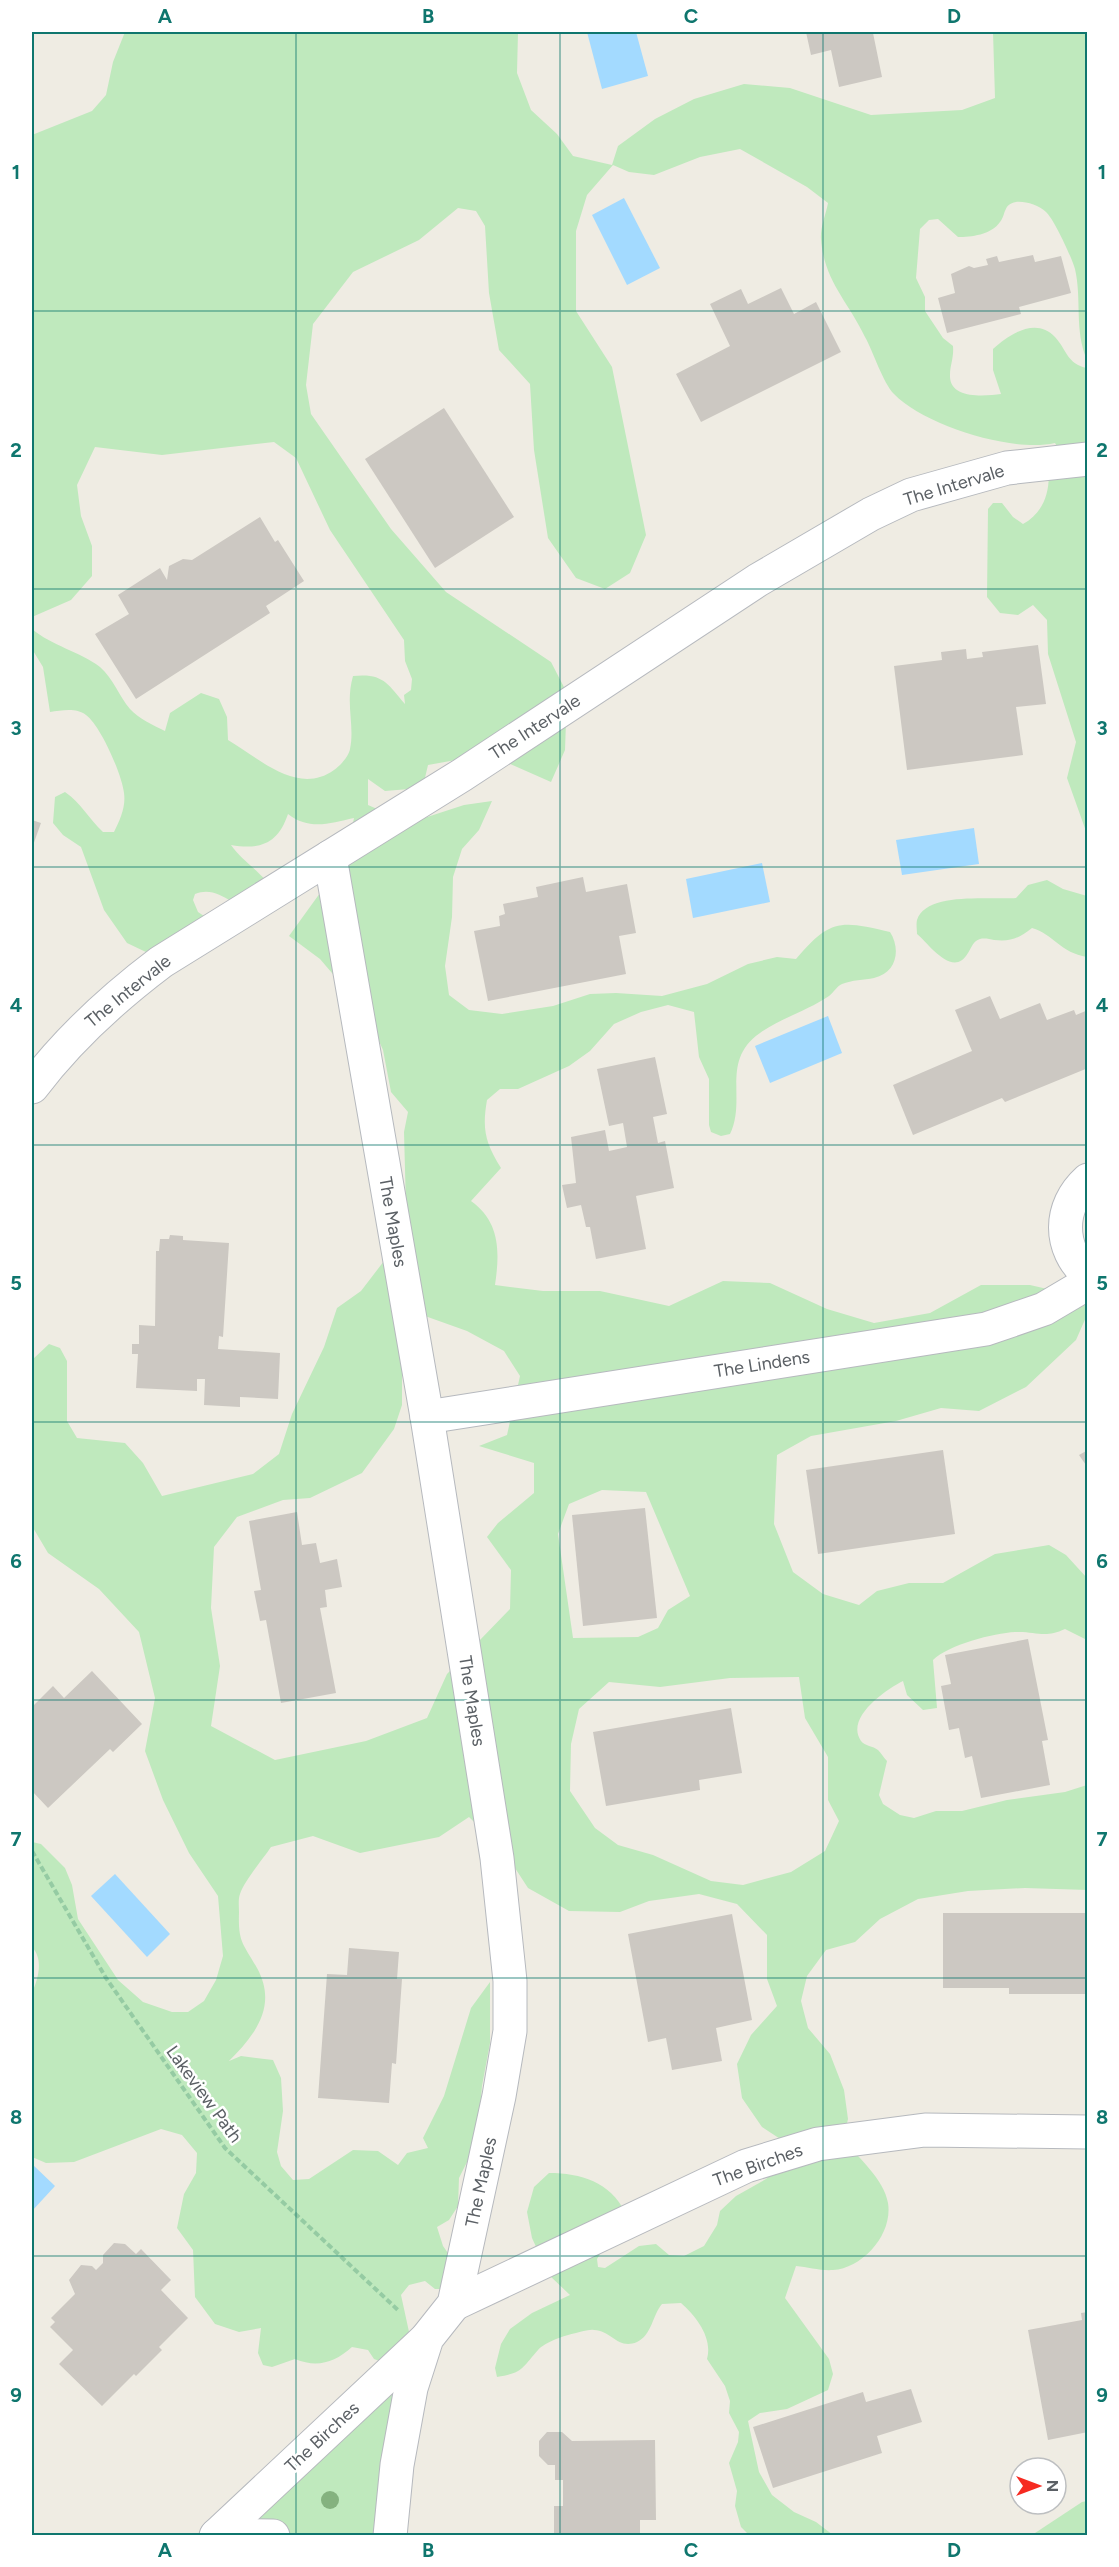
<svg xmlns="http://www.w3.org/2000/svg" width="1119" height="2567" viewBox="0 0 1119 2567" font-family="Figtree,sans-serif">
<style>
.green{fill:#bfe9bd;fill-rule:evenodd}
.water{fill:#a3daff}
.building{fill:#ccc8c2}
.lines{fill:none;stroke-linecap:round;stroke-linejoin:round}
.street-casing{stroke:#b6b9be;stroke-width:35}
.path{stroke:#95cba3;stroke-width:4;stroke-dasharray:6 3;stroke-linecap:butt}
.street{stroke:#fff;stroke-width:33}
.tree{fill:#84b27f}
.grid{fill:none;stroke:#0f766e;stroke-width:1.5;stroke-opacity:0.55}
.labels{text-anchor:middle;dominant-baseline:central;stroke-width:5;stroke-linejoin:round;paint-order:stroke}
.street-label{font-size:18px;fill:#5b6065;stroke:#fff}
.neatline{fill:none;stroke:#0f766e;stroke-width:2}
.grid-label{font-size:20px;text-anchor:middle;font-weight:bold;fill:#0f766e}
</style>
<rect width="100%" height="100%" fill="#efece3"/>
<g class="green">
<path d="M125,32H518L517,73L531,110L557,134L573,156L612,165L618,146L655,119L694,99L744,84L790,88L871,115L962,110L995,98L993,32H1061L1066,34L1087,32V360C1074,330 1082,300 1075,269C1072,258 1054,219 1046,212C1039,205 1025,201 1016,202C1003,204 1006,215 1000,222C991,235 971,237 958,237L938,219L929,220L920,229L916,278L925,297V311L943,338L953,346C954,358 950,365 950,375C949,400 986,396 1001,394L993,370V349C1008,335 1036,316 1055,337C1067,350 1067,364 1087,368V834L1067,778L1076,742L1048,654L1047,620L1033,605L1018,615L1000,613L987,597L988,509L993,503H1002L1013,517L1023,524C1045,512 1051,489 1048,466L1060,451L1055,443C1012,453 924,425 894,394C883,383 873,351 865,337C848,301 824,281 821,239C820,228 826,214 828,203L807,187L740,149L700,157L654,175L629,172L613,165L587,195L576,231V311L612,367L646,535L630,573L605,589L576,578L548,538L534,450L530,384L499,350L489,293L485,226L476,211L458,208L419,240L353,272L313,324L306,385L311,414L391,529L446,592L551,662L567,693L565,750L551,782L506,762L467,758L428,765L424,782L409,789L385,791L368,779V805L402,820H418L464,805L492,801L479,830L462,849L453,877L452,917L445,966L449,995L469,1010L502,1014L553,1006L590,994L616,993L662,996L707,984L748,964L777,957L796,959C830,919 840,920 890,932C901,949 897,973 874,978C864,980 852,980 842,984C837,986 833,993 829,996C807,1011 781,1018 760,1033C720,1061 747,1099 730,1134L721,1136L711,1132L709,1125V1079L699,1057L694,1012L668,1005L641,1012L614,1024L590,1051L569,1066L518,1089H500L487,1100C482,1129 485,1142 501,1168L471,1201C500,1222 500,1251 495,1285L543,1291H600L669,1306L723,1281L770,1283L827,1309L874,1323L930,1313L981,1285H1030L1069,1294L1087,1307V1315L1076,1340L1026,1387L979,1411L941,1408L896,1421L811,1436L777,1455L774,1524L793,1572L823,1594L859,1605L877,1591L909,1583H943L995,1554L1049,1545L1066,1555L1087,1578V1640L1065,1629C1044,1639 1036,1631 1015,1632C994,1633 948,1645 933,1660L937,1708L923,1710L907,1695L903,1681C885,1690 845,1718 861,1741C865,1746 873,1746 878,1750C881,1753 884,1758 887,1761L879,1795L883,1804L900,1815L914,1818L936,1811H962L1007,1800L1065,1792L1087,1785L1088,1890L1025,1888L968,1891L918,1899L880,1919L855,1942L826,1950L807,1976L801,2001L808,2028L830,2054L844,2090L848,2119L843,2140C858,2157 884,2179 888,2203C893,2234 863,2268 833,2270C821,2271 808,2267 796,2266L785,2298L829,2359L833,2374L828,2390L787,2409L760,2413L748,2421L759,2472L772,2495L794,2512L816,2522L833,2535H749L741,2527L735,2506L737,2491L729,2463L738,2442L739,2432L729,2413L730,2401L725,2386L707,2359C713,2338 696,2316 681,2303L662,2304C652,2316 652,2335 637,2342C618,2350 612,2331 594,2330C589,2329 581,2332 576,2333C565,2335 545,2342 538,2350C522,2368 523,2373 497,2377L495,2368L501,2344L510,2329L532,2313L570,2295L549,2275L532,2238L527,2212L534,2187L549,2173C581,2173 610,2182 625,2212L597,2259L598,2267L605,2268L639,2246L656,2244L669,2255L684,2256L704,2246L717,2225L720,2211L736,2196L766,2179L797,2150L762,2127L742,2098L737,2064L751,2035L777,2006L767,1979V1935L737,1904L699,1894L649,1901L620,1912L569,1911L528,1888L504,1851L469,1817L439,1837L360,1853L313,1836L271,1847C263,1859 244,1881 240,1894C238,1899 239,1907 239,1912C238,1943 243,1943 257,1968C278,2006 255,2035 229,2061L241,2056L273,2060L281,2078L283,2111L277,2152L281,2166L293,2180L309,2179L353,2150L378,2151L398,2165L407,2153L428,2148L423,2138L444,2096L471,2008L490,1982V2043L482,2086L477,2142L459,2178L458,2206L449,2220L437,2227L443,2246L450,2256L446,2289H435L425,2281L409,2285L401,2295L411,2341L385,2363L374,2359L368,2350L352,2347C334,2363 317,2368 295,2359L272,2367L263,2365L258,2353L261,2328L239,2332L215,2324L195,2297L193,2250L177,2228L184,2194L196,2173L197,2153L182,2135L161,2129L74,2162L46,2163L32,2157V1993C38,1979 44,1960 32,1947V1842L41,1844L65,1868L72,1885L78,1919L118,1980L143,2002L172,2012H188L204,2001L216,1980L223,1956L218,1896L189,1853L163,1800L145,1751L155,1698L139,1632L99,1589L48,1553L32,1526V1360L49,1344L60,1348L67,1361V1421L77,1438L125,1443L143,1463L162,1496L253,1474L279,1454L292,1414L324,1347L337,1308L361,1291L384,1261L406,1207L404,1132L408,1112L391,1092L383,1050L367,1014L320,959L289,936L346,857L354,818C330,823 310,831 288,814C278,844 260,850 231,845C245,866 280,882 278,909C245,930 227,881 195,894L193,900L198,912L210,920L148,953L127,943L104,910L81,847L63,835L53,823L55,797L65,792C81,803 89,819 103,832H114C120,820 126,807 124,793C122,775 101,726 86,715C75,707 61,711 50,712L43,667L32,649V629C52,646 79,651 100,667C113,678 119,696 130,709C139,719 153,725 165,731L170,713L201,693L219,699L227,717L228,740C260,759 298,796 334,770C340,766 349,756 350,749C355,725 345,704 353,676C383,673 387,683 405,704L404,695L411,690L412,679L405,661L404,640L330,530L296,458L274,442L162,455L95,447L77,485L81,516L92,546V576L71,600L32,617V135L92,111L106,95L113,62ZM425,1316L467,1331L504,1351L520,1376L507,1435L479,1446L534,1463V1493L498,1523L487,1537L511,1570L510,1609L447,1674L427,1718L366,1741L275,1760L211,1726L220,1666L211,1608L214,1547L237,1517L283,1500L310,1498L362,1473L394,1429L402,1405V1367ZM602,1490L646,1492L690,1596L668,1610L658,1628L638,1637L573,1638L558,1534L569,1504ZM799,1677L805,1718L828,1757V1800L839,1821L825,1851L791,1872L743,1885L711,1881L653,1855L618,1845L595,1828L570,1791L571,1744L579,1709L609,1682L660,1687L730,1678Z"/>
<path d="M1047,880L1063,889L1087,896V957C1061,953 1053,934 1032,928C1019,938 1011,942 994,940C990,939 984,938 980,939C973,941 972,947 968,953C953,979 929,944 917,934C917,930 916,924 917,920C926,891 991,900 1016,898L1028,885Z"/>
<polygon points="427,2338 390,2535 217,2535"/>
<polygon points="1087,2501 1087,2535 1032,2535 1082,2502"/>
</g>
<g class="water">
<polygon points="587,32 636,32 648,76 602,89"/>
<polygon points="624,198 660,268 627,285 592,215"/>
<polygon points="974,828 979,864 902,875 896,840"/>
<polygon points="762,863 770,902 693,918 686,879"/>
<polygon points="828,1016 842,1053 770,1083 755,1046"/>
<polygon points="115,1874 170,1934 147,1957 91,1896"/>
<polygon points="32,2164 55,2186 32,2211"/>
</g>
<g class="building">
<polygon points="806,32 873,33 882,77 839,87 831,50 811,55"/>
<polygon points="1033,255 1035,262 1061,256 1071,293 1019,307 1021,314 947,333 938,298 955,293 951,274 969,266 974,268 988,265 986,259 997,256 999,262"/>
<polygon points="781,288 794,314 816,302 841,352 701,422 676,374 730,346 710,304 741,289 748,304"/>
<polygon points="444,408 514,517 435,568 365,459"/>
<polygon points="260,517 275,542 278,540 304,581 266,606 270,613 136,699 95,634 129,614 118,595 160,568 167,580 169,566 183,559 192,560"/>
<polygon points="1038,645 1046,704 1016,707 1023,755 907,770 894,666 942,660 941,652 966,649 967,659 983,657 982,652"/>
<polygon points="32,820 41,823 32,848"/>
<polygon points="583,877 586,892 627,884 636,933 619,936 626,974 488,1001 474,931 500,926 499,916 505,914 503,904 538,897 536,887"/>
<polygon points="990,996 1000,1019 1040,1003 1047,1020 1074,1010 1076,1015 1088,1010 1088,1068 1005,1102 1002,1098 913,1135 893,1085 972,1051 955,1010"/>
<polygon points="655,1057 667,1114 653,1117 658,1143 665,1141 674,1188 636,1196 646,1249 596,1259 590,1227 586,1227 581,1205 567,1208 562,1185 576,1183 571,1137 605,1130 609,1151 627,1147 623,1123 609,1126 597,1069"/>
<polygon points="170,1235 183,1236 183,1240 229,1243 223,1337 219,1336 218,1349 280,1353 278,1399 240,1397 240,1407 204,1405 205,1379 197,1379 197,1391 136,1388 138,1354 132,1354 132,1344 139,1344 139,1325 155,1326 156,1251 159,1251 160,1239 169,1239"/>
<polygon points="943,1450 955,1534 818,1554 806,1470"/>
<polygon points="1088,1450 1088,1468 1079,1455"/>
<polygon points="645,1508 657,1618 583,1626 572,1515"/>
<polygon points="297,1512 302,1545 316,1543 320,1563 337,1559 342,1587 325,1590 327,1607 320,1608 336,1693 281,1703 266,1620 260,1621 254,1591 261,1590 249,1521"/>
<polygon points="1028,1639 1048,1740 1042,1741 1050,1785 981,1798 972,1756 965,1758 959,1728 949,1730 941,1686 951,1684 945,1655"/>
<polygon points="92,1671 142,1724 113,1752 110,1749 48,1808 32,1791 32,1707 53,1686 64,1698"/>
<polygon points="731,1708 742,1773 699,1780 700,1790 606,1806 593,1732"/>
<polygon points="943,1913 1088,1913 1088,1994 1009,1994 1009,1988 943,1988"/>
<polygon points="732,1914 752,2020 716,2028 722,2061 672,2070 666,2038 648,2042 628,1934"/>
<polygon points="349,1948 399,1952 397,1979 402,1979 396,2064 392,2063 389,2103 318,2098 327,1974 347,1975"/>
<polygon points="114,2243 125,2244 136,2254 141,2249 171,2280 161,2290 188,2318 159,2347 162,2350 136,2376 134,2374 102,2406 59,2364 73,2350 50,2327 55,2322 51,2318 75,2294 69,2280 81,2265 92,2266 96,2270 103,2263 103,2255"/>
<polygon points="1088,2312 1088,2432 1048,2440 1028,2330 1082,2320 1081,2313"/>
<polygon points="911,2389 922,2422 877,2436 882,2453 773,2488 753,2427 863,2392 866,2402"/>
<polygon points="547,2432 562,2432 572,2441 655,2440 656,2520 640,2520 640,2536 554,2536 554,2506 563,2506 563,2480 555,2480 555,2465 548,2465 539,2456 539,2441"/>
</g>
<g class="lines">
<g class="street-casing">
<g id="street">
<polyline points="330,857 427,1417 497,1858 510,1981 510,2031 499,2096 454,2304 427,2338 411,2388 397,2465 390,2536"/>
<path d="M32,1087C69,1038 112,999 161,962L462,775L758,580L871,514L911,495L1007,468L1088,459"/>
<path d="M1088,1180C1058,1207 1058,1248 1088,1275"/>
<polyline points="427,1417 986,1329 1044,1309 1088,1283"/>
<polyline points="454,2304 746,2166 818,2144 925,2130 1088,2132"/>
<polyline points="217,2535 273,2536"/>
<polyline points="216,2536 424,2341"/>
</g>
</g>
<polyline class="path" points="32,1851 106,1978 225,2148 399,2311"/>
<use href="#street" class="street"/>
</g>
<circle class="tree" cx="330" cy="2500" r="9"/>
<path class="grid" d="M296,32V2536M560,32V2536M823,32V2536M32,311H1088M32,589H1088M32,867H1088M32,1145H1088M32,1422H1088M32,1700H1088M32,1978H1088M32,2256H1088"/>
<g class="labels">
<g class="street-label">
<text transform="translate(954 485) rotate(-17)">The Intervale</text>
<text transform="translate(535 727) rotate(-33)">The Intervale</text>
<text transform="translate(128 991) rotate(-39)">The Intervale</text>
<text transform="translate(393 1222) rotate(80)">The Maples</text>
<text transform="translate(762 1364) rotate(-9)">The Lindens</text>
<text transform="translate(472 1701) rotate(81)">The Maples</text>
<text transform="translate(204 2094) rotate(54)">Lakeview Path</text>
<text transform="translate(758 2165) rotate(-20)">The Birches</text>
<text transform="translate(481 2182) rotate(-78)">The Maples</text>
<text transform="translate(322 2437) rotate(-43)">The Birches</text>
</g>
</g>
<rect width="1119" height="2567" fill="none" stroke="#ffffff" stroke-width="66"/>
<g transform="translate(1038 2486) rotate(90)"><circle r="28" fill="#ffffff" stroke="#bdbfc1" stroke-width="1.5"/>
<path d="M0-4.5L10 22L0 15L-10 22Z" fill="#f62a21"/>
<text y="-9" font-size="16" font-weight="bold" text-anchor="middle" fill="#5b6065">N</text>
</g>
<rect x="33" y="33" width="1053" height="2501" class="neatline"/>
<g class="grid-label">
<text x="165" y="23">A</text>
<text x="428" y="23">B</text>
<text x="691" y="23">C</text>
<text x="954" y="23">D</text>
<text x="16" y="179">1</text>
<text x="1102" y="179">1</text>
<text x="16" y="457">2</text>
<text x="1102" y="457">2</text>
<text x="16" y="735">3</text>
<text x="1102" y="735">3</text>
<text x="16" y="1012">4</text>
<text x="1102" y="1012">4</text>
<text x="16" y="1290">5</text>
<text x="1102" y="1290">5</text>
<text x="16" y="1568">6</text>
<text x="1102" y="1568">6</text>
<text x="16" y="1846">7</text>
<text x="1102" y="1846">7</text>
<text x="16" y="2124">8</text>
<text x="1102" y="2124">8</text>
<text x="16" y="2402">9</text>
<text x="1102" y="2402">9</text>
<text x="165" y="2557">A</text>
<text x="428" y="2557">B</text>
<text x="691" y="2557">C</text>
<text x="954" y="2557">D</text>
</g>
</svg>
